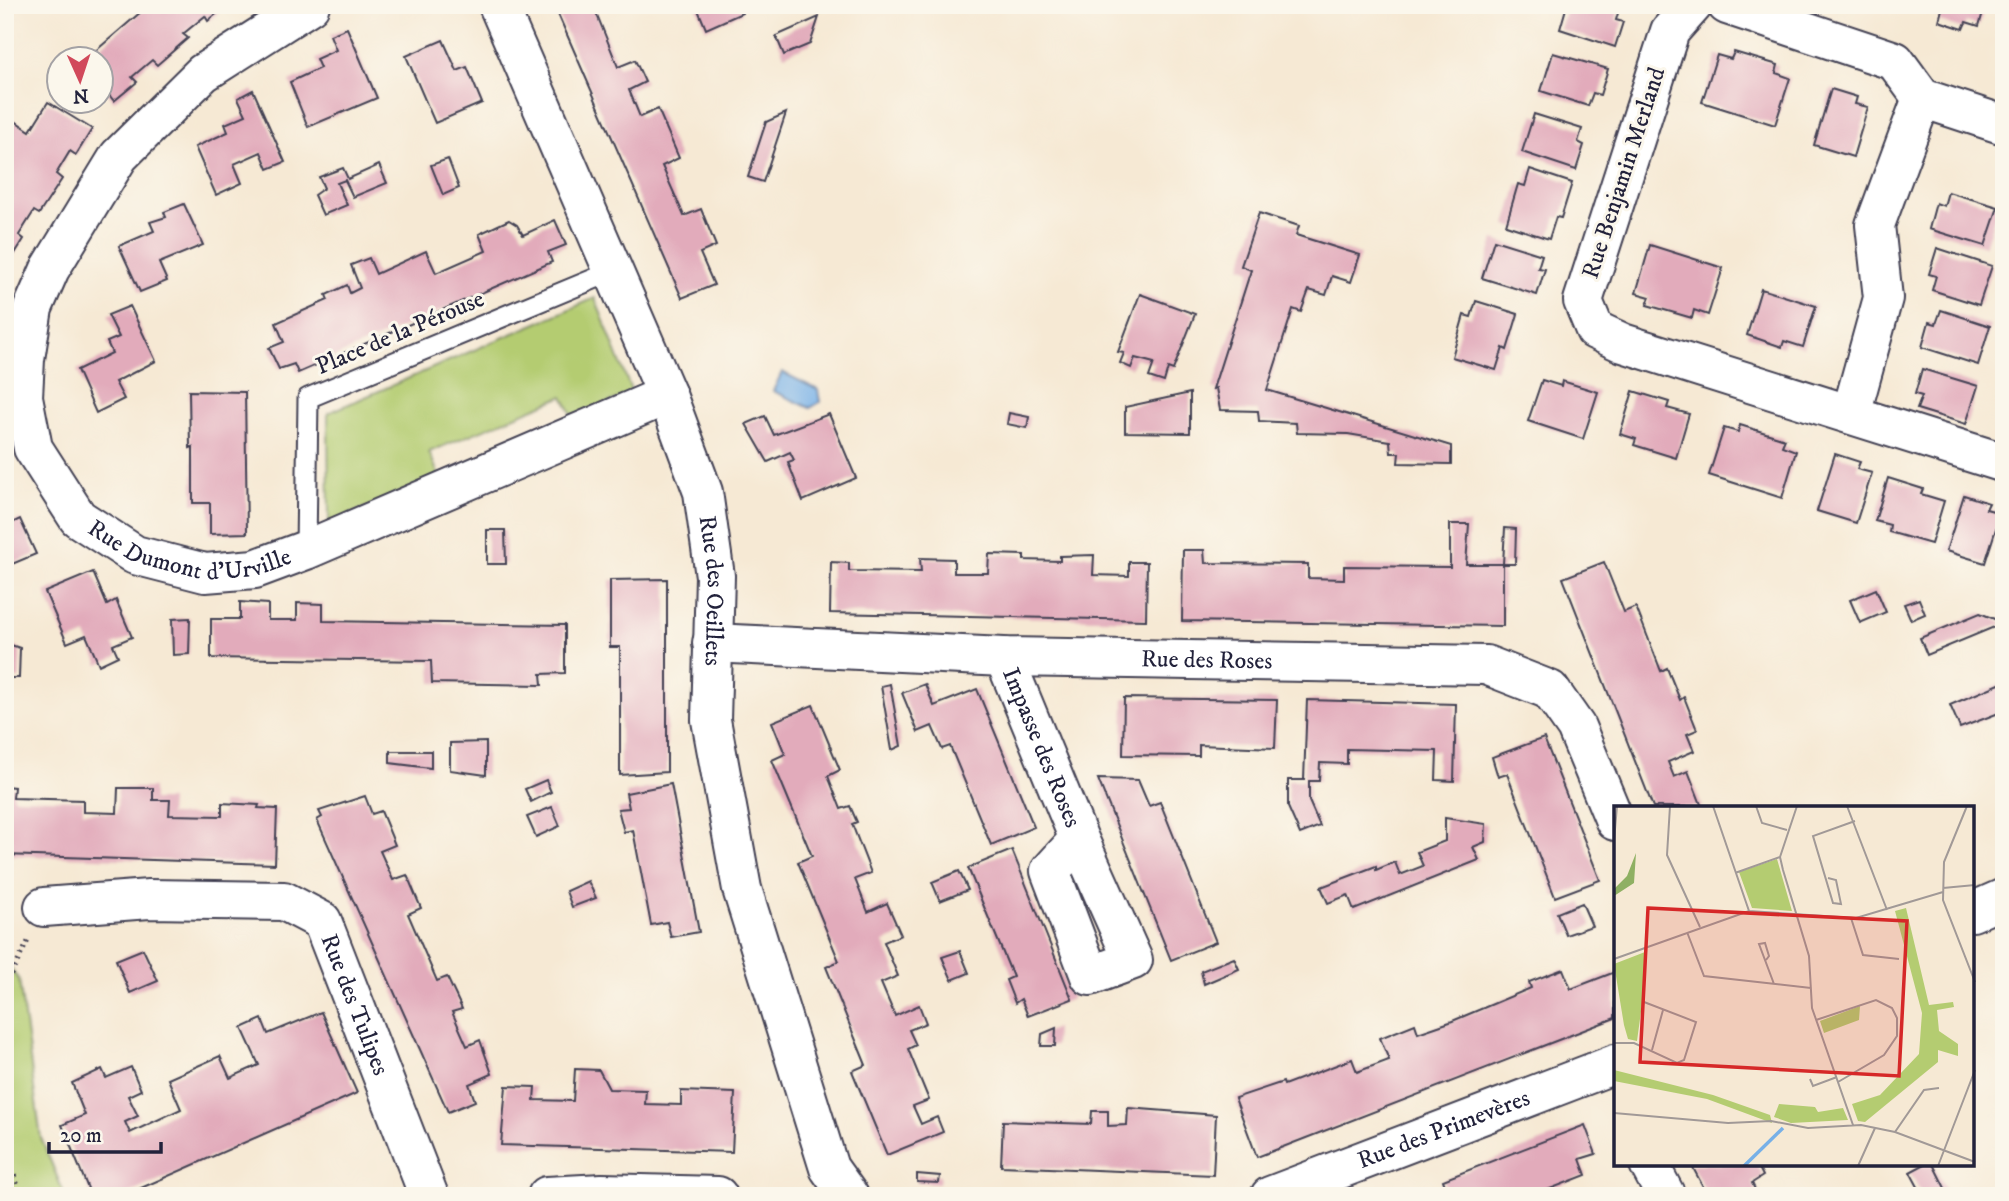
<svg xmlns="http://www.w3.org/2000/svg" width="2009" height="1201" viewBox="0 0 2009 1201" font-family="'IM FELL DW Pica',serif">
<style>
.green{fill:#b4cc71;stroke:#6b7756;stroke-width:2}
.water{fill:#77b0e7;stroke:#4c6991;stroke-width:2}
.building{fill:#e2abbb}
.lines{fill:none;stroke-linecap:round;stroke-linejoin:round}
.lane-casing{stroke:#424052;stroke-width:23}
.street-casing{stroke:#424052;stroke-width:42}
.path{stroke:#424052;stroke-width:4.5;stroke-dasharray:2 5;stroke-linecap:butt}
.lane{stroke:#fff;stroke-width:19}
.street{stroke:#fff;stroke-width:38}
.labels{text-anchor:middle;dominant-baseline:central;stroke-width:6;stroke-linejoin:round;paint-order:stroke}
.street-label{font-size:24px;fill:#22223b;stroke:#fbf7ec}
.inset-river{fill:none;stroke:#77b0e7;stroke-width:3.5}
.inset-road{fill:none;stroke:#a19997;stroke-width:2}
.view{fill:#d62828;fill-opacity:0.15;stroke:#d62828;stroke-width:3.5}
.inset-edge{fill:none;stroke:#22223b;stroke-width:3.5}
</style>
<rect width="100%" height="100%" fill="#fbf7ec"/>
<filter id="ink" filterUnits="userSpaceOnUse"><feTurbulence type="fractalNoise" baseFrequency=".0143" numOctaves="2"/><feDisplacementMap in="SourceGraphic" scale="14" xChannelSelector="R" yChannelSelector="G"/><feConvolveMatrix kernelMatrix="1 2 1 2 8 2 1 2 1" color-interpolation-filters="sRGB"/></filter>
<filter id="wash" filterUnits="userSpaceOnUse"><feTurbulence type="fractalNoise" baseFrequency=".00686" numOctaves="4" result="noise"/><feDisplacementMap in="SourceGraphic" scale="28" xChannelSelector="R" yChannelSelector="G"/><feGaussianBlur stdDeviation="1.57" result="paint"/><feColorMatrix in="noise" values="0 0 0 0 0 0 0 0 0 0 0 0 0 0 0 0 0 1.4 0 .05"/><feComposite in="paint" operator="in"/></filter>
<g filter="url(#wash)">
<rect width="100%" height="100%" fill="#f6e9d4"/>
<g class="green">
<polygon points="595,298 632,393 573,417 563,396 429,452 439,476 329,524 328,413"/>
<polygon points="5,959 19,980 41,1138 65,1196 5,1196"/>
</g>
<polygon class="water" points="782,372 818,390 820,402 810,408 773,391"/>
<g id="blocks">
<g class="building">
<polygon points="149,5 227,5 208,21 205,16 183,34 188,38 157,65 152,60 132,77 137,82 114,101 102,86 102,60 85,60"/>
<polygon points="554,5 593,5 618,67 635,60 645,82 629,90 640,117 658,109 679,158 662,166 684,216 701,209 716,246 700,253 714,285 682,298"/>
<polygon points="696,5 738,5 742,13 706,29"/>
<polygon points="1567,5 1620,6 1616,20 1623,22 1615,47 1560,29"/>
<polygon points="1943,5 1985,5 1979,26 1966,22 1963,29 1939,21"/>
<polygon points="819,17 810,44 784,55 776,36"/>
<polygon points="347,28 377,98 308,127 290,82 320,68 316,59 336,50 330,35"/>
<polygon points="443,40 457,71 467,67 482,103 435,123 406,56"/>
<polygon points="1734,52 1778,65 1776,73 1790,78 1775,125 1702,102 1717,55 1731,59"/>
<polygon points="1553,53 1608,69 1600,95 1593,93 1588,106 1541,91"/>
<polygon points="1831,89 1857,97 1855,104 1868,107 1853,157 1814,145"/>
<polygon points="253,90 285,162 268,169 261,152 234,164 242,183 216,195 195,147 228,132 225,124 246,115 238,98"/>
<polygon points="48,102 92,129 76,155 70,151 56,174 62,179 39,214 34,211 19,235 24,239 9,263 5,261 8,168 5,130 12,119 30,131"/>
<polygon points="786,113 763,182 748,177 766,122"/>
<polygon points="1534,114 1582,129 1578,142 1584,145 1576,170 1522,152"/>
<polygon points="448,159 459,188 443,195 431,165"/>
<polygon points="379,165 387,183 353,197 345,180 337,183 347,205 323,215 314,195 324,188 319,177 343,168 348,179"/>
<polygon points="1530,169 1572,183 1561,218 1556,217 1549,239 1506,225 1518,184 1525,186"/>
<polygon points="1948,192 1998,207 1985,246 1929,229 1936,203 1944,206"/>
<polygon points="184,204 203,245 159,263 167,281 140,292 119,246 154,231 150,222 166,217 164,212"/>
<polygon points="1259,213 1299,226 1296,235 1360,255 1351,282 1332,276 1326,295 1309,290 1301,312 1293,309 1267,390 1451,446 1451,464 1398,463 1399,453 1391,453 1390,441 1348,434 1297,433 1296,423 1259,421 1258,411 1220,410 1216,388 1213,389 1251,270 1241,266"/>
<polygon points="509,220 517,225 523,235 555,220 566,245 548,252 552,262 298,373 294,364 279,369 269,348 284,342 276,323 328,300 326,295 347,285 350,293 360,288 351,265 369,258 376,274 426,251 436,273 486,251 479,234"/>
<polygon points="1494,240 1542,255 1538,268 1545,269 1537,295 1482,278"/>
<polygon points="1650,245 1723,268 1708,315 1694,310 1692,318 1654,307 1647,305 1650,297 1636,293"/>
<polygon points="1937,248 1992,266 1979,305 1932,290 1936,276 1929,274"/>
<polygon points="1761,289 1816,306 1803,347 1784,341 1782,347 1747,335"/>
<polygon points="1140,294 1195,314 1173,370 1168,368 1164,382 1149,377 1154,363 1135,358 1131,368 1120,363 1124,353 1118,352"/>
<polygon points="1476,301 1518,314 1507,350 1503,348 1496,370 1452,357 1464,315 1471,317"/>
<polygon points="130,306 156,361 115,382 124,399 96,413 77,370 112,353 107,342 119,337 108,315"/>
<polygon points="1941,310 1990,326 1978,365 1922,347 1929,322 1936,324"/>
<polygon points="1922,369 1978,386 1966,424 1917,409 1922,396 1915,394"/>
<polygon points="1542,380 1561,386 1562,381 1598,392 1583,439 1528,421"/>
<polygon points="189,391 245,392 247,533 210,534 210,503 193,503 193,447 190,448"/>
<polygon points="1633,391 1669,402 1667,408 1689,414 1676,458 1634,445 1636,439 1620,434"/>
<polygon points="1190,393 1190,433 1125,432 1125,407"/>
<polygon points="1009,413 1029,417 1027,428 1007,424"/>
<polygon points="829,414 856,478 803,501 788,462 794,460 790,452 768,462 746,424 765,416 774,435"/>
<polygon points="1740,425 1785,439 1782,446 1796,451 1782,498 1709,475 1724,428 1738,432"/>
<polygon points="1835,454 1860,462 1857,469 1872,473 1856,523 1817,511"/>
<polygon points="1888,478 1923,489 1921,494 1944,501 1931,544 1889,532 1890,525 1875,521"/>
<polygon points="1964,495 1989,503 1986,509 2001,513 1985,563 1946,551"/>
<polygon points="5,506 12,523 20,519 36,554 5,567"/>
<polygon points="1450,524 1469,524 1466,564 1503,564 1505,528 1516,529 1515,564 1503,564 1503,626 1182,621 1183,550 1204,550 1205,563 1308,564 1308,578 1344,579 1344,566 1450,567"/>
<polygon points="487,530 505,530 506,564 487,564"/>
<polygon points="989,554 1024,555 1024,560 1060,561 1060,556 1094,555 1093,575 1129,576 1129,562 1147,562 1146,620 830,613 831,562 849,563 849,571 921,572 920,558 954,559 954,573 988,573"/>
<polygon points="1604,562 1624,612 1636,607 1661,671 1667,668 1680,700 1684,697 1697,730 1687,734 1694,751 1668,762 1674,777 1688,771 1702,807 1653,807 1563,578"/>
<polygon points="93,572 107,605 116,600 132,637 113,645 118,656 99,665 86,635 67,643 45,592"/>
<polygon points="667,579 667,772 620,775 620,647 610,647 610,580"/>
<polygon points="1876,589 1886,612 1860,623 1850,600"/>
<polygon points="1919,599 1925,614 1911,620 1904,604"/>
<polygon points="240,602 268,604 268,620 297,620 297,603 323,604 323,621 565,625 565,673 541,674 542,685 432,683 431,661 211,658 211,619 240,619"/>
<polygon points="1980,613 2004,623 1927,655 1920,638"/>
<polygon points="190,618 189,654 173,655 172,619"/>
<polygon points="5,643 20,648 19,678 5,678"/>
<polygon points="2004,682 2004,711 1960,728 1950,705"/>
<polygon points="890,684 901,746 892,750 881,686"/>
<polygon points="925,684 934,706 977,689 1034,827 991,845 950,746 942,749 932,726 918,732 902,693"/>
<polygon points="1124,698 1277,700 1275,748 1199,745 1199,756 1123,755"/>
<polygon points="1307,700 1456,704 1454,781 1436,780 1437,751 1347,749 1347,764 1320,763 1319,781 1309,781 1309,801 1320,826 1300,834 1288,807 1288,780 1304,780"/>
<polygon points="813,705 840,770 828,776 841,809 850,806 857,822 852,824 871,873 855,879 868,912 887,903 901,935 884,942 898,976 881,983 895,1016 919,1005 926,1023 909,1030 916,1045 908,1049 929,1100 913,1106 921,1124 937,1117 943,1132 887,1155 852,1071 866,1065 826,967 839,961 798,862 812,856 772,760 785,754 772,722"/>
<polygon points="1544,738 1600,880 1555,897 1507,774 1498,777 1492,757"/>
<polygon points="486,742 486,775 450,770 450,743"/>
<polygon points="390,751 431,751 431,768 390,763"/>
<polygon points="1098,779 1138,780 1149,806 1160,802 1216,942 1171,960"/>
<polygon points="546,780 551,792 531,802 525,789"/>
<polygon points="671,784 699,932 671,937 667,922 651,925 633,830 624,832 618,809 629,808 626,793"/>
<polygon points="5,786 14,787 13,798 83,800 83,812 117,813 118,788 153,788 153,800 170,800 169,815 222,816 222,803 259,805 258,808 277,809 275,864 5,855"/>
<polygon points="365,796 372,814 381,811 395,845 380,851 393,880 407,875 415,894 421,908 408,914 437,981 447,977 462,1009 452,1012 467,1046 480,1040 492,1074 469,1084 475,1101 448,1112 317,820 322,817 319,811"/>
<polygon points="552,807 560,826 536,837 527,817"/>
<polygon points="1445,818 1486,824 1485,842 1473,847 1479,860 1354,910 1348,895 1328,903 1321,887 1376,866 1376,870 1395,862 1400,875 1423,866 1417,852 1445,841"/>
<polygon points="1012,850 1072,999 1028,1016 1021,999 1015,1003 1006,980 1013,977 968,868"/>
<polygon points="959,871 968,890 940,901 932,882"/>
<polygon points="588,881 596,898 572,907 566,891"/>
<polygon points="1582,903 1592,926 1566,935 1557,913"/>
<polygon points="143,949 158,981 130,993 116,960"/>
<polygon points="960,951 969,973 952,980 942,957"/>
<polygon points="1234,958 1239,969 1204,984 1201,971"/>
<polygon points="1563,969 1571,989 1615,972 1615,1018 1257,1157 1235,1098 1283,1082 1284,1085 1352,1059 1357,1072 1389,1060 1380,1038 1415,1024 1418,1033 1450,1022 1531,988 1529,982"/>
<polygon points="321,1012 357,1093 123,1196 91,1196 62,1125 85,1115 72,1083 102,1069 106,1078 131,1067 141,1090 128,1096 138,1116 125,1122 130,1133 181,1109 168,1079 220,1056 230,1078 259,1065 242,1028 262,1019 268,1034"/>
<polygon points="1056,1028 1055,1046 1041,1046 1042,1034"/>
<polygon points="575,1069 599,1070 609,1089 646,1090 645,1104 681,1105 681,1091 735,1093 732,1152 501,1145 506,1086 535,1087 534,1100 573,1101"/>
<polygon points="1128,1108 1216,1115 1213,1175 1001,1166 1003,1121 1091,1124 1092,1111 1108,1111 1108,1126 1127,1125"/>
<polygon points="1585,1125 1596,1154 1580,1159 1586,1175 1532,1196 1449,1196 1443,1180"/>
<polygon points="1691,1164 1757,1164 1763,1176 1752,1183 1758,1196 1708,1196"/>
<polygon points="1925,1164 1933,1164 1949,1196 1923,1196 1910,1172"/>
<polygon points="917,1174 940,1176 939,1183 917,1182"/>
</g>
</g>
</g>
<g filter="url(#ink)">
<use href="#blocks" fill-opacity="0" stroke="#424052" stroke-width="2"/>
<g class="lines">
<g class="lane-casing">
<polyline id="lane" points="306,550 308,398 613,271"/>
</g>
<g class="street-casing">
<g id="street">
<path id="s1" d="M310,5L203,73L119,156L50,269L33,308L25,359L23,397L33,448L78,518L135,555L205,573L255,569L306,550L667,395"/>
<path id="s2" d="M498,5L667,395L703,492L715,576L711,720L742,889L829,1168L849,1196"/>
<polyline points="1693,5 1670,31 1583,301 1595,330 1623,343 2004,463"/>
<polyline points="1727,5 1895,61 1922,98 2004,125"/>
<polyline points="1851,414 1883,298 1875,225 1922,98"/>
<path id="s3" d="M712,643L1004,657L1486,665L1550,690L1576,727L1615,821"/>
<path id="s4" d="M1004,657L1079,839L1133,960L1090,976L1050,871L1079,839"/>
<path id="s5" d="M44,907L149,899L284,901L322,921L429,1196"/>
<polyline points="1972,912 2004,898"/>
<polyline points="1649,1164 1666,1196"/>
<polyline points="547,1196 602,1193 718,1196"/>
<path id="s6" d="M1270,1196L1615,1064"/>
</g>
</g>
<g class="path">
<polyline points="1998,939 2004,952"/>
<polyline points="5,987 28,941"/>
<polyline points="5,1149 22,1196"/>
</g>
<use href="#lane" class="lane"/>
<use href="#street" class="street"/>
</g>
</g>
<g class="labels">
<g class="street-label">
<text transform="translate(1624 173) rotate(-72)">Rue Benjamin Merland</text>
<text transform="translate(400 333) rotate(-23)">Place de la Pérouse</text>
<text stroke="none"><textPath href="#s1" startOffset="766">Rue Dumont d'Urville</textPath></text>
<text stroke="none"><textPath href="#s2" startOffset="628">Rue des Oeillets</textPath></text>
<text stroke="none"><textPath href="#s3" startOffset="495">Rue des Roses</textPath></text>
<text stroke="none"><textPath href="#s4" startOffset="98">Impasse des Roses</textPath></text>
<text stroke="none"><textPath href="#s5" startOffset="373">Rue des Tulipes</textPath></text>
<text stroke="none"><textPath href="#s6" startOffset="186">Rue des Primevères</textPath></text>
</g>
</g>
<g transform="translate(1614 806)">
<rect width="360" height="360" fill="#f6e9d4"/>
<path d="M163,53L178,105L138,102L125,66ZM292,102L315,199L339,196L340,201L323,204L325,225L344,238V250L324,244V256L251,316L244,315L238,298L266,289L305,248L308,207L281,105ZM31,146V176L23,235L14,233L10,219L0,158ZM246,200L245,214L210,227L206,215ZM0,264L99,289L156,309L158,317L93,293L0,275ZM165,298L201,301L204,306L229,302L234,314L177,317L160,311Z" fill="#b4cc71"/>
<path d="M22,47L20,77L0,90V83L13,70Z" fill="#8fb063"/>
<path class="inset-river" d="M130,360L169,322"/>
<path class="inset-road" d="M56,0L53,49L86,121M99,0L135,105M142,0L148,17L173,24M183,0L166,51L169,64L195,150L198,202L239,319M233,0L273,104M353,0L330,56L329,94L361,176M0,35L3,0M121,67L166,51M214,72L222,74L227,98L219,97L199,30L241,15M329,82L361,79M237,112L249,149L285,153M73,126L90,170L197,182M0,153L135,105L242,112L329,86M152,154L155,150L151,137L145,138L160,178M202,214L262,194L278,202L283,212V230L270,249L224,276M0,237H20L63,257L70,254L82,216L30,196M38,244L49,204M196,273L199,280L223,271M0,307L114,317L157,315L194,322L247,319L281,326L361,356M281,326L310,284L325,282M244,360L261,322M324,360L361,264"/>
<path class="view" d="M34,102L293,115L285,270L26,256Z"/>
<rect width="360" height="360" class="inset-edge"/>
</g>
<rect width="2009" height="1201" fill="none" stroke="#fbf7ec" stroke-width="28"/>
<g transform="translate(80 80) rotate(177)"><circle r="33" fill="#fbf7ec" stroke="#a4a2a5" stroke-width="2"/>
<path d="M0-5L12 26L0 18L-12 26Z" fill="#d1495b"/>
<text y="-10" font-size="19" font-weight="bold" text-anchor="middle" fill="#22223b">N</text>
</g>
<path d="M49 1142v10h112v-10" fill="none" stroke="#22223b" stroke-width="3.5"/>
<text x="60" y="1142" font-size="21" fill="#22223b" stroke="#fbf7ec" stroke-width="5" paint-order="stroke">20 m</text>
</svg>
